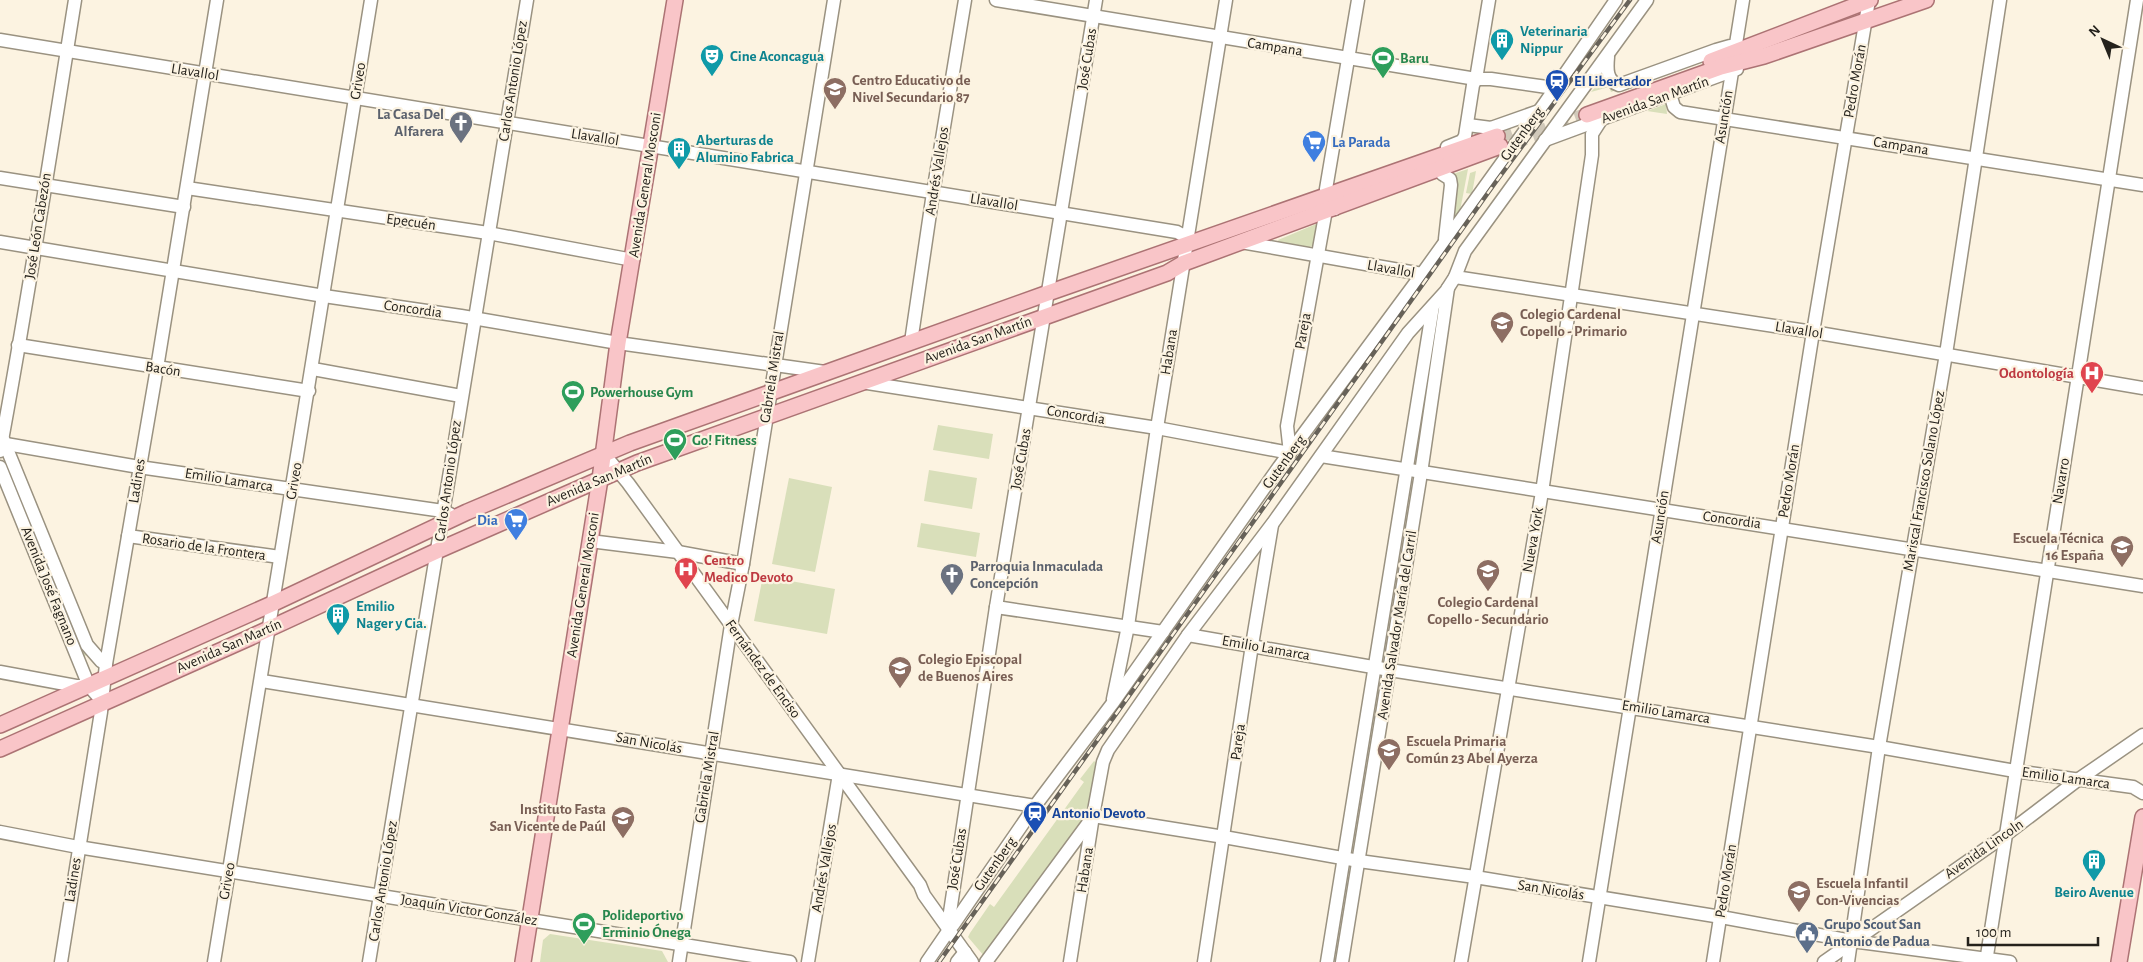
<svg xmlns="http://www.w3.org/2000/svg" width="2143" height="962" viewBox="0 0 2143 962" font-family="'Alegreya Sans',sans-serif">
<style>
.green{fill:#d9dfba}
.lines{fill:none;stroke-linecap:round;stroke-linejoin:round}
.major-tunnel{stroke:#d1c9ba;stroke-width:15;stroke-dasharray:15 8;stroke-linecap:butt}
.minor-casing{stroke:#9a9281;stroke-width:15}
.major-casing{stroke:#ac7374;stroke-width:18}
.minor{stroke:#fff;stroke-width:12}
.major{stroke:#f9c5c8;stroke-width:15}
.rail-casing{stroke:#676259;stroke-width:4.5}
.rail{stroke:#fcf3e1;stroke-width:2.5;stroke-dasharray:8;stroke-linecap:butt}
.labels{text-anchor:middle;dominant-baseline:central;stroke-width:4.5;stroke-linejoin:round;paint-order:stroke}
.culture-label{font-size:15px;font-weight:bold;fill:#0d838f;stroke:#fcf3e1;text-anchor:start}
.street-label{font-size:15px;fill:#25221c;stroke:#fcf3e1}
.leisure-label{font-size:15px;font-weight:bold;fill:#27864d;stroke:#fcf3e1;text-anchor:start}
.education-label{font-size:15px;font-weight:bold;fill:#785e54;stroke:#fcf3e1;text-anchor:start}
.transit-label{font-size:15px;font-weight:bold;fill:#164399;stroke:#fcf3e1;text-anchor:start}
.worship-label{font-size:15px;font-weight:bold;fill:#5b616d;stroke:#fcf3e1;text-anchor:end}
.shop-label{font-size:15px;font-weight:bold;fill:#366cbe;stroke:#fcf3e1;text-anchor:start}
.health-label{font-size:15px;font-weight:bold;fill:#be3a42;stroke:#fcf3e1;text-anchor:end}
.service-label{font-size:15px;font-weight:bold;fill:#4e5e75;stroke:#fcf3e1;text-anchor:start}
</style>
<rect width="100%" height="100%" fill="#fcf3e1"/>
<g class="green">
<polygon points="1606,81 1619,89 1611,92 1609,87 1591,92 1599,83"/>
<polygon points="1666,104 1667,114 1647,111"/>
<polygon points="1468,169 1460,211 1455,218 1452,214 1453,174"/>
<polygon points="1476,171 1472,194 1466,193 1470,173"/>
<polygon points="1321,222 1315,245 1309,247 1279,242 1278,240"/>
<polygon points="938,425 993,434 989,459 933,450"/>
<polygon points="929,470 977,478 972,509 924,501"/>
<polygon points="789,478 832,487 815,572 772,564"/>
<polygon points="20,505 24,505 87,653 83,660"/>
<polygon points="921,523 980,533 976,557 917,547"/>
<polygon points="763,576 835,589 827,634 754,621"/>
<polygon points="1094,761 1098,764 1088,806 1079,826 984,956 968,937 970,933 990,904 994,907 1084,782 1080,779"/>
<polygon points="550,934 662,951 668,962 540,962 543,940"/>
</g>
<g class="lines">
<g class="major-tunnel">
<polyline points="1497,136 1533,124"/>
<polyline points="1511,143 1587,115"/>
</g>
<g class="minor-casing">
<g id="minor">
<polyline points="996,0 1476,79 1491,79 1554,88"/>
<polyline points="0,40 1177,232 1188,238"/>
<path d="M1608,57C1607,68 1606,81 1619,85L1716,50L1730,46L1735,50L1743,0"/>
<polyline points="1670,94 1674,107 1680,112 2143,185"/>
<polyline points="1468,125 1491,128 1539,111"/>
<polyline points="1545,140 1737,69"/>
<polyline points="1447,147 1462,141 1465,136 1473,85 1476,79 1489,0"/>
<polyline points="1442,174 1450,179 1451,185 1445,239"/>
<polyline points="0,178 184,207"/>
<polyline points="187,188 488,233 633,260"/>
<polyline points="1326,189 1358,0"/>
<polyline points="0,242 324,296 461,316 618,343 825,372"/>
<polyline points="1241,242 1422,274"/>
<polyline points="1455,277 1813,332 2143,388"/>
<polyline points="911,342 933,193 965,0"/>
<polyline points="18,345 309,391"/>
<polyline points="313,369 461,396"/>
<polyline points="861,382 1157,428 1290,453"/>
<polyline points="3,439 87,645 101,661 106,664"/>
<polyline points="0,443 139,467 443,511 450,514"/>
<path d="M0,451C28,301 51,150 75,0"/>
<polyline points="1290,453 1287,426 1326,210 1335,209"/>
<polyline points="604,454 628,483 920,885 924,895 972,962"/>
<polyline points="1321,456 2143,586"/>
<polyline points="0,467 89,686 103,702"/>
<polyline points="128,536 280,557"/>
<polyline points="590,541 678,552 743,564"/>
<polyline points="996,607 1163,632"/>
<polyline points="1188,635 1390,670 1879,747 2015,771 2133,787 2143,793"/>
<polyline points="0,672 76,686 86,686"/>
<polyline points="262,681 1035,806"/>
<polyline points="1113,699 1128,626 1157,428 1226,0"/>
<polyline points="1093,816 1224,837 1359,861 1475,877 1721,917 1852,941 2010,962"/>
<polyline points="0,832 78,847 790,962"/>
<polyline points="949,919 996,607 1096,0"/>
<polyline points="953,925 1035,806 1112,704 1279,467 1422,274 1545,103 1616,0"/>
<polyline points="61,962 101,712 106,664 157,368 217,0"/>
<path d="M214,962C267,641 319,321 371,0"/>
<path d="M369,962C422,641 475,321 527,0"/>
<polyline points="679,962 731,625 743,564 834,0"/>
<polyline points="808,962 839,774"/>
<polyline points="927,962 949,930"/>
<polyline points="957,962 965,952"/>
<polyline points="986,962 1092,818"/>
<polyline points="1070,962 1093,816 1103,762 1108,750 1188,635 1273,523 1408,333 1446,291 1455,277 1465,251 1647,0"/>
<polyline points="1204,962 1252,645 1272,525"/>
<polyline points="1327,962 1433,306"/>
<polyline points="1342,962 1421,473 1448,288"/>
<polyline points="1461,962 1542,492 1592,155 1592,134 1601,120"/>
<polyline points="1589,962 1732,72"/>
<polyline points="1713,962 1813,332 1869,0"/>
<polyline points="1824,962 2004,836 2079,779 2143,735"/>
<polyline points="1848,962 1879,747 1946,354 2000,0"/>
<polyline points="1986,962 2137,0"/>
</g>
</g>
<g class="major-casing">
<g id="major">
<polyline points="1711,61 1870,0"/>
<polyline points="1587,115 1721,67 1764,56 1926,0"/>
<polyline points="0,725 274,603 467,512 630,443 1048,293 1497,136"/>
<polyline points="0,749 249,638 439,550 637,463 1167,273 1184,263 1500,146"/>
<polyline points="523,962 600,479 618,343 675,0"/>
<polyline points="2119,962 2143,817"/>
</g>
</g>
<use href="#minor" class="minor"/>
<use href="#major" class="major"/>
<g class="rail-casing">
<polyline id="rail" points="939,962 1495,183 1630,0"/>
</g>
<use href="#rail" class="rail"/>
</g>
<defs>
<g id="building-pin" transform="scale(1.25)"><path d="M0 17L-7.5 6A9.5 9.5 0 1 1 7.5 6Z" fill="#0f9aa8" stroke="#fcf3e1"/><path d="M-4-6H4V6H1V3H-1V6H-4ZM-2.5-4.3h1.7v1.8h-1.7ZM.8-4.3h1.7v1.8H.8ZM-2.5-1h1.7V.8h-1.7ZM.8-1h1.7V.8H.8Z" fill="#fff"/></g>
<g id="theatre-pin" transform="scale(1.25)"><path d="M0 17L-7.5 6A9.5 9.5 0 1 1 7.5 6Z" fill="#0f9aa8" stroke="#fcf3e1"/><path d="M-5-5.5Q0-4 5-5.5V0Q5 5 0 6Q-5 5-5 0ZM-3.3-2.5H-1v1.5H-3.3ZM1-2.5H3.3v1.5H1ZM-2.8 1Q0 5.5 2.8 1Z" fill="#fff"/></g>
<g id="stadium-pin" transform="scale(1.25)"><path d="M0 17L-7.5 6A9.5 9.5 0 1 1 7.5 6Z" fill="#2e9e5b" stroke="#fcf3e1"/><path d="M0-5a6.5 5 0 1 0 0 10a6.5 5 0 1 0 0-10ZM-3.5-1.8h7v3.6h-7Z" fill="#fff"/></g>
<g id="station-pin" transform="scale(1.25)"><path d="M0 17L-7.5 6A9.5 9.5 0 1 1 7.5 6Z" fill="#1a4fb4" stroke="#fcf3e1"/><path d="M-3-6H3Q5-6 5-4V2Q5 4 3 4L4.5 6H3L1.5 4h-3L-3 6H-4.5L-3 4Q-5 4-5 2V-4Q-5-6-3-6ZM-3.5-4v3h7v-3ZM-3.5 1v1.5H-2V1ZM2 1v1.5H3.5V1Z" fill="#fff"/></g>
<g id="school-pin" transform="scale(1.25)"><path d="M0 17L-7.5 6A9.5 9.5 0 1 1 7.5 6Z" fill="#8d6e63" stroke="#fcf3e1"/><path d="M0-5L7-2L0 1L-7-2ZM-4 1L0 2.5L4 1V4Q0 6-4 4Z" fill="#fff"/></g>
<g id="church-pin" transform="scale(1.25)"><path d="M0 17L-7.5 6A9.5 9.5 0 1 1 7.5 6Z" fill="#6b7280" stroke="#fcf3e1"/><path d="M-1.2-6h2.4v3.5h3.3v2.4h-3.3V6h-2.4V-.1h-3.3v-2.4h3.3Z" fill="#fff"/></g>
<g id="supermarket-pin" transform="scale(1.25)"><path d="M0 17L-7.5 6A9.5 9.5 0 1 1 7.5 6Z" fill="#3f7fe0" stroke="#fcf3e1"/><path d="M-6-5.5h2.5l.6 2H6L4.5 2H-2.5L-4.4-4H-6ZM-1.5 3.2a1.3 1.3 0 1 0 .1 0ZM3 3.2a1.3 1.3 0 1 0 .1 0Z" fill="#fff"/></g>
<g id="hospital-pin" transform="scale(1.25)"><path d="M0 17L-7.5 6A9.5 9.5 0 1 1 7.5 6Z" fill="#e0444e" stroke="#fcf3e1"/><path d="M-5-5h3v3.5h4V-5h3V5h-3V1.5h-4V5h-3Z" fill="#fff"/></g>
<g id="civic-pin" transform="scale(1.25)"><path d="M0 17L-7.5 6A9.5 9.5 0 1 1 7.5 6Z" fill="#5c6f8a" stroke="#fcf3e1"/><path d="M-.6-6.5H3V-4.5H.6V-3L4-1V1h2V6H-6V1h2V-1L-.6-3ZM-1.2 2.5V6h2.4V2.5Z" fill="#fff"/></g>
</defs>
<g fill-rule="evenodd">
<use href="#building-pin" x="1502" y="40"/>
<use href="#theatre-pin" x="712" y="56"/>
<use href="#stadium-pin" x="1383" y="58"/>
<use href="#station-pin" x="1557" y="81"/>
<use href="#school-pin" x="835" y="89"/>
<use href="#church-pin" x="461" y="123"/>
<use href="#supermarket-pin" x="1314" y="142"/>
<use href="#building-pin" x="679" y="149"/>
<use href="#school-pin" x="1502" y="323"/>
<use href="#hospital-pin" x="2092" y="373"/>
<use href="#stadium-pin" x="573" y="392"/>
<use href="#stadium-pin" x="675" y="440"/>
<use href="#supermarket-pin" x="516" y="520"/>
<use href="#school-pin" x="2122" y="547"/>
<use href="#hospital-pin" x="686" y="569"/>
<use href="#school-pin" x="1488" y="571"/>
<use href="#church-pin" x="952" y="575"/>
<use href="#building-pin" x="338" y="615"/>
<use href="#school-pin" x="900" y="668"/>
<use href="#school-pin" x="1389" y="750"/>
<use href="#station-pin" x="1035" y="813"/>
<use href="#school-pin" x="623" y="818"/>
<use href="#building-pin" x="2094" y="861"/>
<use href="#school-pin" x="1799" y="892"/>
<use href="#stadium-pin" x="584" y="924"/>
<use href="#civic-pin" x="1807" y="933"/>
</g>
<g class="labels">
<g class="culture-label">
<text x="1520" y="31">Veterinaria<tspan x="1520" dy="17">Nippur</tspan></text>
<text x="730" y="56">Cine Aconcagua</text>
<text x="696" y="140">Aberturas de<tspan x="696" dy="17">Alumino Fabrica</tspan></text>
<text x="356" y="606">Emilio<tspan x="356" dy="17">Nager y Cia.</tspan></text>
<text x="2094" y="892" text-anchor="middle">Beiro Avenue</text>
</g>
<g class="street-label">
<text transform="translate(1275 47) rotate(9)">Campana</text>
<text transform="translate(1087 59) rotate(-81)">José Cubas</text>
<text transform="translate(195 72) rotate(9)">Llavallol</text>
<text transform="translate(358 81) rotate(-81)">Griveo</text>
<text transform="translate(513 81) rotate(-81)">Carlos Antonio López</text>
<text transform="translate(1855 81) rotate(-80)">Pedro Morán</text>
<text transform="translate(1655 100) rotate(-20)">Avenida San Martín</text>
<text transform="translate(1724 117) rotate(-81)">Asunción</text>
<text transform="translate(1522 134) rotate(-54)">Gutenberg</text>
<text transform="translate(595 137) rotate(9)">Llavallol</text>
<text transform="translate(1901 146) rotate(9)">Campana</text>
<text transform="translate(937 171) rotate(-81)">Andrés Vallejos</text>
<text transform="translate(645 185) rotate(-81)">Avenida General Mosconi</text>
<text transform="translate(994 202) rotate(9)">Llavallol</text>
<text transform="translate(411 222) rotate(8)">Epecuén</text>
<text transform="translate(38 226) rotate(-81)">José León Cabezón</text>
<text transform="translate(1391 269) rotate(10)">Llavallol</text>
<text transform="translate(413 309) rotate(8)">Concordia</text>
<text transform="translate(1799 330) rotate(9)">Llavallol</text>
<text transform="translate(1303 331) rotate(-80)">Pareja</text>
<text transform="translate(978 340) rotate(-20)">Avenida San Martín</text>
<text transform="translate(1169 352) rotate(-81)">Habana</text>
<text transform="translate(163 369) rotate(9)">Bacón</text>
<text transform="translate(772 377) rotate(-81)">Gabriela Mistral</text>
<text transform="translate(1076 415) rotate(9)">Concordia</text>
<text transform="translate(1021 459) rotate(-80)">José Cubas</text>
<text transform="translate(1284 462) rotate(-54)">Gutenberg</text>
<text transform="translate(229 480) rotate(9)">Emilio Lamarca</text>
<text transform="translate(599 480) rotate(-23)">Avenida San Martín</text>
<text transform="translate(137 481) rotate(-81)">Ladines</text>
<text transform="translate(294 481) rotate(-80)">Griveo</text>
<text transform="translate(448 481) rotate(-82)">Carlos Antonio López</text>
<text transform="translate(1789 481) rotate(-81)">Pedro Morán</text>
<text transform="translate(1924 481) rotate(-80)">Mariscal Francisco Solano López</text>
<text transform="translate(2061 481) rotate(-81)">Navarro</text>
<text transform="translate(1660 517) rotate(-81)">Asunción</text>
<text transform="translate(1732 520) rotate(8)">Concordia</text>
<text transform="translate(1533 540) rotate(-80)">Nueva York</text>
<text transform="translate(204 547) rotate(8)">Rosario de la Frontera</text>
<text transform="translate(583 585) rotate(-81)">Avenida General Mosconi</text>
<text transform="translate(49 586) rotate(68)">Avenida José Fagnano</text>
<text transform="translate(1397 625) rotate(-81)">Avenida Salvador María del Carril</text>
<text transform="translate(229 646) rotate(-24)">Avenida San Martín</text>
<text transform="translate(1266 648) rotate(10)">Emilio Lamarca</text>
<text transform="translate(763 669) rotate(54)">Fernández de Enciso</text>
<text transform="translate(1666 712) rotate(9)">Emilio Lamarca</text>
<text transform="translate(1238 742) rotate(-82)">Pareja</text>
<text transform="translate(649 743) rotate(10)">San Nicolás</text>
<text transform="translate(707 777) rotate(-81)">Gabriela Mistral</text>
<text transform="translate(2066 778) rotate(8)">Emilio Lamarca</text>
<text transform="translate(1984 849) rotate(-35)">Avenida Lincoln</text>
<text transform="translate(957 859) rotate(-81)">José Cubas</text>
<text transform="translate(995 864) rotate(-55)">Gutenberg</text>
<text transform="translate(824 868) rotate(-80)">Andrés Vallejos</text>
<text transform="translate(1085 870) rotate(-81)">Habana</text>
<text transform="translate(73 880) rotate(-81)">Ladines</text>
<text transform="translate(227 881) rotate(-80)">Griveo</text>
<text transform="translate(383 881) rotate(-81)">Carlos Antonio López</text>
<text transform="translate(1726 881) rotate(-81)">Pedro Morán</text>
<text transform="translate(1551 890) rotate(9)">San Nicolás</text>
<text transform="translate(469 910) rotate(9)">Joaquín Victor González</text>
</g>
<g class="leisure-label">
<text x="1400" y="58">Baru</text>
<text x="590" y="392">Powerhouse Gym</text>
<text x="692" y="440">Go! Fitness</text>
<text x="602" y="915">Polideportivo<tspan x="602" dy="17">Erminio Ónega</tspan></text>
</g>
<g class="education-label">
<text x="852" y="80">Centro Educativo de<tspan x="852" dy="17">Nivel Secundario 87</tspan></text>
<text x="1520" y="314">Colegio Cardenal<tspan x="1520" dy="17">Copello - Primario</tspan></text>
<text x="2104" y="538" text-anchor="end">Escuela Técnica<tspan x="2104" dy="17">16 España</tspan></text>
<text x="1488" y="602" text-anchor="middle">Colegio Cardenal<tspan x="1488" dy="17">Copello - Secundario</tspan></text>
<text x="918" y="659">Colegio Episcopal<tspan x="918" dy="17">de Buenos Aires</tspan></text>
<text x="1406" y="741">Escuela Primaria<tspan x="1406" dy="17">Común 23 Abel Ayerza</tspan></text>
<text x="606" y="809" text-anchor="end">Instituto Fasta<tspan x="606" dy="17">San Vicente de Paúl</tspan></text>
<text x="1816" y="883">Escuela Infantil<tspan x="1816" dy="17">Con-Vivencias</tspan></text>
</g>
<g class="transit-label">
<text x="1574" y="81">El Libertador</text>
<text x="1052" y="813">Antonio Devoto</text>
</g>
<g class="worship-label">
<text x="444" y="114">La Casa Del<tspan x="444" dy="17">Alfarera</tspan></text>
<text x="970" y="566" text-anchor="start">Parroquia Inmaculada<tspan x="970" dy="17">Concepción</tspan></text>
</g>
<g class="shop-label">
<text x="1332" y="142">La Parada</text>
<text x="498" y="520" text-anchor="end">Dia</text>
</g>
<g class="health-label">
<text x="2074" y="373">Odontología</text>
<text x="704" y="560" text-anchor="start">Centro<tspan x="704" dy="17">Medico Devoto</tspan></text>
</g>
<g class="service-label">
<text x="1824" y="924">Grupo Scout San<tspan x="1824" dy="17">Antonio de Padua</tspan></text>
</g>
</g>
<g transform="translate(2103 40) rotate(316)" stroke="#fcf3e1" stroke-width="4" paint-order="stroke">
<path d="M0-4L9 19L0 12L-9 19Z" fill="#25221c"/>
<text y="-8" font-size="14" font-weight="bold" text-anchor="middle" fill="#25221c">N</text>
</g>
<path d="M1968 937v8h130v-8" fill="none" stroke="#25221c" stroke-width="2.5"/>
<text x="1976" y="937" font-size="15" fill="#25221c" stroke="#fcf3e1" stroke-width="4" paint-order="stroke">100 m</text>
</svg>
